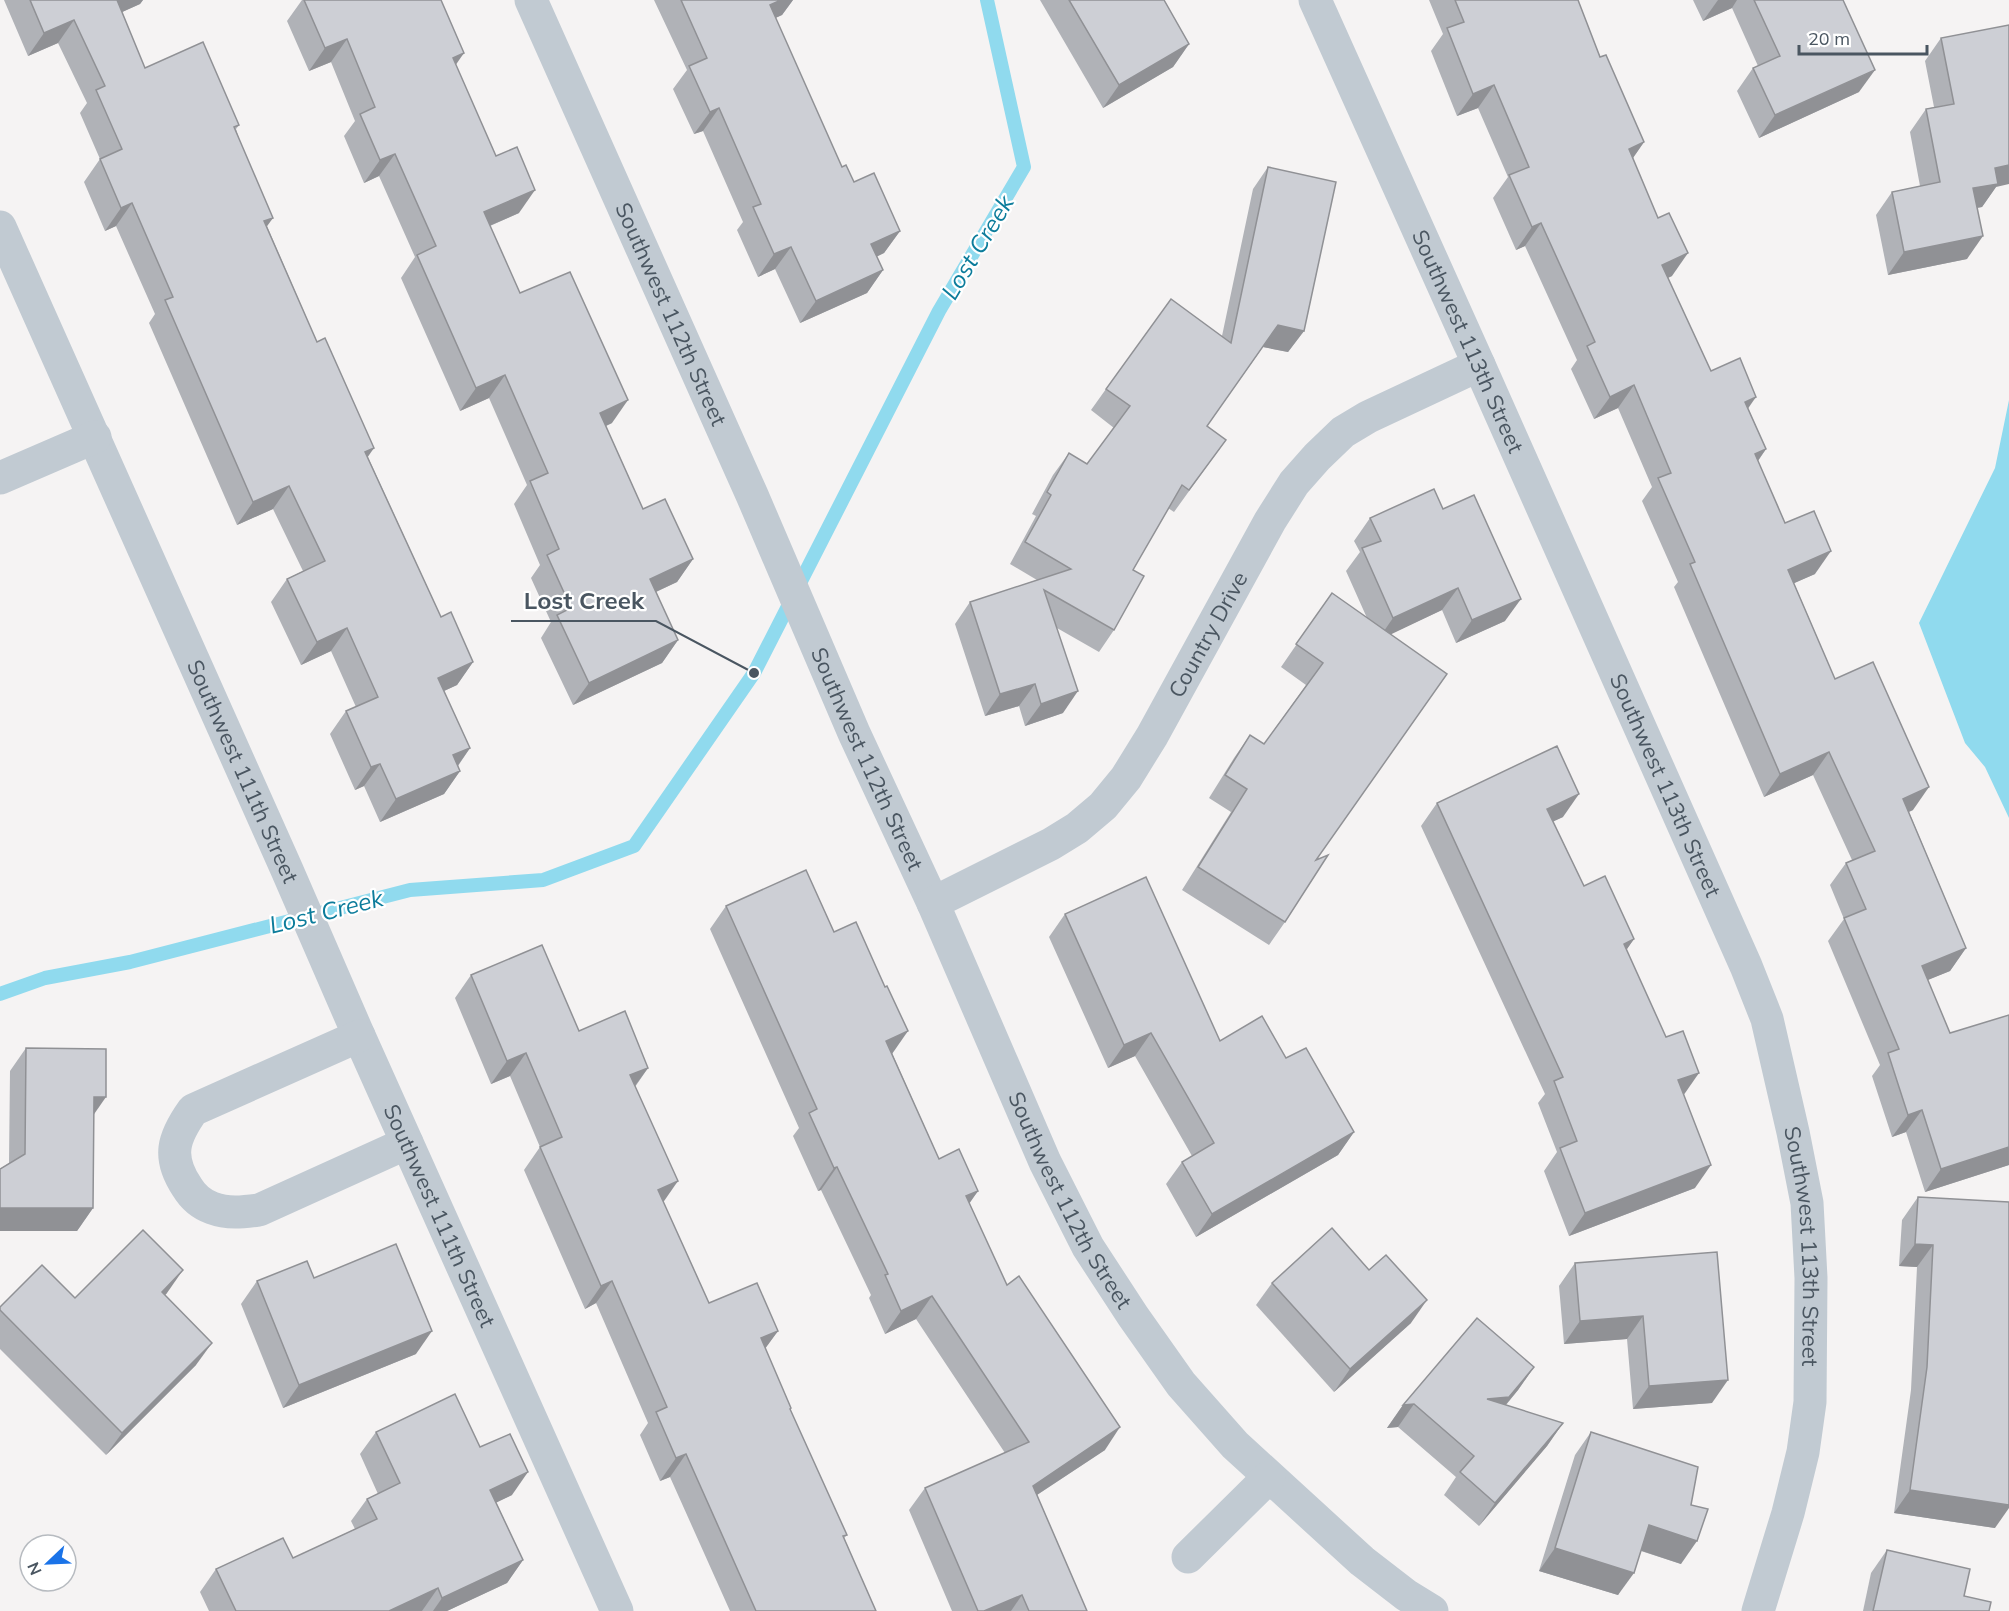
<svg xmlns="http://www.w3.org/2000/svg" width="2009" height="1611" viewBox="0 0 2009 1611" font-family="Mulish,sans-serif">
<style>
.water{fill:#90daee}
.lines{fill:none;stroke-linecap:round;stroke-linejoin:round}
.stream{stroke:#90daee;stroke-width:14}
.minor{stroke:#c1cad2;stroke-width:33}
.wall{fill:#b0b2b7}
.shaded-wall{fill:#909195}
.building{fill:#cdcfd5;stroke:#909195;stroke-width:1.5}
.labels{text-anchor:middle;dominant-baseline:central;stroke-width:4.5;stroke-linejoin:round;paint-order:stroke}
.street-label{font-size:22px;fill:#4a5661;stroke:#fff}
.water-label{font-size:24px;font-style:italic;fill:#0c7c9b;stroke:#fff}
.leader{fill:none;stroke:#4a5661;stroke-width:2}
.callout-dot{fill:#4a5661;stroke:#fff;stroke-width:2}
.callout-label{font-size:24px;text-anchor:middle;font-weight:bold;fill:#4a5661;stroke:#fff;stroke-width:4.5;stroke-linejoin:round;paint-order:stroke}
</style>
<rect width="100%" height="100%" fill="#f5f3f3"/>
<polygon class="water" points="2009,400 2009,818 1985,767 1965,743 1919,623 1995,468"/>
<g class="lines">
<polyline class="stream" points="0,994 45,978 130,962 410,890 543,880 634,846 754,673 939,311 1024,167 987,0"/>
<g class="minor">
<path id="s1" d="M531,0L752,495L854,733L933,903L1045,1162L1088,1247L1133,1316L1181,1384L1235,1445L1362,1561L1406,1595L1432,1611"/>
<path id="s2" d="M1315,0L1479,365L1746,966L1767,1019L1793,1132L1807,1203L1811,1278L1810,1402L1803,1452L1788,1513L1758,1611"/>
<path id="s3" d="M0,227L287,870L356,1029L617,1611"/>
<polyline points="0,478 95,437"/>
<path id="s4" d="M933,903L1051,844L1077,828L1103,806L1126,778L1152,736L1270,521L1294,483L1317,457L1343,432L1368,417L1479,365"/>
<path d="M359,1036L193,1110C173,1138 167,1157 187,1187C193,1197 201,1204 212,1208C228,1214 243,1212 259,1210L407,1143"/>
<polyline points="1188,1557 1269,1477"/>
</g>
</g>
<g class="wall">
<polygon points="4,0 143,0 140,4 122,12 145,68 239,125 236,129 267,226 317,342 368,457 441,617 473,662 457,685 444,691 470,748 458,766 460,771 444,794 380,822 364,786 355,790 330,734 346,711 356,707 331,651 301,665 271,602 287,579 303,571 273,509 237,525 149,323 155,314 116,226 105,231 84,182 100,159 80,113 87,103 58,43 28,56"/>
<polygon points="302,0 441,0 456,65 519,213 490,226 520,293 612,423 606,426 643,509 693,559 677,582 656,592 678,640 662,663 573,705 541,638 551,622 531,578 540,565 514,504 527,485 489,398 460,411 401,278 415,257 379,176 364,183 344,136 355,121 331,62 309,71 287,21"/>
<polygon points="654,0 793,0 782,15 775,18 842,167 854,182 900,231 884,253 876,257 883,270 867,293 800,323 775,269 758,277 737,230 743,222 703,131 694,134 673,89 687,70"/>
<polygon points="1040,0 1164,0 1189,44 1173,67 1103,108"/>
<polygon points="1429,0 1578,0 1600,57 1644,142 1633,158 1672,276 1668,278 1711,371 1748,408 1766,449 1758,461 1785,523 1815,574 1794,583 1835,679 1913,810 1909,812 1966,948 1950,971 1927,980 1950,1033 2009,1165 1925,1192 1906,1132 1892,1137 1872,1076 1880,1065 1828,941 1844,919 1830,885 1846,863 1852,860 1813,775 1764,797 1674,587 1678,582 1642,501 1652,487 1618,408 1594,419 1571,369 1577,360 1525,246 1516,250 1493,198 1508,177 1478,108 1457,116 1431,51 1443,34"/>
<polygon points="1693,0 1843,0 1859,92 1759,138 1737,91 1753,68 1758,66 1732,8 1703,21"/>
<polygon points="1941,38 1996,187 1982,207 1977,208 1967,259 1888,275 1876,215 1892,192 1920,186 1910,132 1926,109 1934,107 1925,61"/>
<polygon points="1268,167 1304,331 1288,352 1263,347 1207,426 1226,440 1174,512 1168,508 1133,570 1114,630 1099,652 1057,628 1063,713 1025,726 1019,706 985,716 955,624 970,602 1037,580 1010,564 1036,516 1032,514 1053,475 1069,453 1087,464 1114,428 1091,410 1106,389 1222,336 1253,189"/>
<polygon points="1443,509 1505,621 1456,643 1442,610 1390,634 1316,860 1285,922 1269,945 1182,890 1231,812 1209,798 1234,758 1250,735 1264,744 1306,685 1281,667 1332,593 1367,618 1346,571 1360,552 1354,541 1370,518"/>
<polygon points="1437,803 1563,817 1553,821 1584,886 1634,939 1626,950 1684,1095 1695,1188 1569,1236 1544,1171 1557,1152 1538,1103 1545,1094 1421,826"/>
<polygon points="726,906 834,932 892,1053 939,1159 978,1191 969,1203 1007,1285 1105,1450 1037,1495 1087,1611 952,1611 909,1510 925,1488 1005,1453 916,1319 885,1334 869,1298 871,1295 821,1190 818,1191 793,1136 799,1128 710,929"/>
<polygon points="1065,914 1220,1041 1286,1058 1354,1132 1338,1155 1196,1237 1166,1184 1182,1162 1192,1156 1135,1056 1108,1068 1049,937"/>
<polygon points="471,975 648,1068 635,1087 663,1202 709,1303 778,1331 765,1348 791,1408 790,1410 847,1535 844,1538 876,1611 730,1611 670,1477 660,1481 640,1435 648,1423 596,1303 585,1309 524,1170 540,1147 510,1076 491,1084 455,998"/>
<polygon points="26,1048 94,1115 93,1208 77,1231 0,1231 0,1169 9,1163 10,1071"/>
<polygon points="1918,1197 2009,1202 1995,1528 1894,1513 1911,1390 1917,1267 1899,1266 1902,1220"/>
<polygon points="1717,1252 1712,1403 1633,1409 1627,1339 1564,1344 1559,1286 1575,1263"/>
<polygon points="1369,1270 1411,1323 1334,1392 1256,1305 1272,1283"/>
<polygon points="257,1281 416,1354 283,1408 241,1304"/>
<polygon points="167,1293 165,1295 196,1365 106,1455 0,1349 0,1307 75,1298"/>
<polygon points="1534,1367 1518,1390 1506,1405 1563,1423 1547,1446 1479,1526 1444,1495 1456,1477 1398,1427 1387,1428 1403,1405"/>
<polygon points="376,1432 480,1447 512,1495 496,1502 523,1560 507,1583 447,1611 209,1611 200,1592 216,1569 293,1558 355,1529 351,1521 367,1499 378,1494 360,1454"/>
<polygon points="1591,1432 1691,1505 1681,1564 1641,1551 1618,1595 1539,1571 1575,1455"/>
<polygon points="1887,1550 1964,1596 1989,1611 1863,1611 1871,1573"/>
</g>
<g class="shaded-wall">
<polygon points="115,0 143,0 140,4 100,22"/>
<polygon points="781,0 793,0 782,15 754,28 770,5"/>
<polygon points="1718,0 1737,0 1732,8 1703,21"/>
<polygon points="74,20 58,43 28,56 44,33"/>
<polygon points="347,39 331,62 309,71 325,48"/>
<polygon points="1189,44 1173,67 1103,108 1119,85"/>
<polygon points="464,53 448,76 453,58"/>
<polygon points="1875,70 1859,92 1759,138 1775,115"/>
<polygon points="1494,85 1478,108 1457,116 1473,94"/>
<polygon points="719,108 703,131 694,134 710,112"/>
<polygon points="1644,142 1628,165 1629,149"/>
<polygon points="395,154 379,176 364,183 380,160"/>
<polygon points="2009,165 2009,184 1996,187 1982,207 1957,211 1973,188 1995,168"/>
<polygon points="535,190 519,213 468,235 484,212"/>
<polygon points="132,203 116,226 105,231 121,208"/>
<polygon points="273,218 257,240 264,221"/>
<polygon points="1541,223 1525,246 1516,250 1532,227"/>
<polygon points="900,231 884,253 855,267 871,244"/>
<polygon points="1983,236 1967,259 1888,275 1904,252"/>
<polygon points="791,247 775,269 758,277 774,254"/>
<polygon points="1688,253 1672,276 1646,287 1662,265"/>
<polygon points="883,270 867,293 800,323 816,301"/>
<polygon points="1278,325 1304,331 1288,352 1263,347"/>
<polygon points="505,375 489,398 460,411 476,388"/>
<polygon points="1634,385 1618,408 1594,419 1610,397"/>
<polygon points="1756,397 1740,420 1745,402"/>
<polygon points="628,400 612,423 584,436 600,413"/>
<polygon points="374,448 358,471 365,452"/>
<polygon points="1766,449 1750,472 1755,454"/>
<polygon points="289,486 273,509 237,525 253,502"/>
<polygon points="1831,551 1815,574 1772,593 1788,570"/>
<polygon points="693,559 677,582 634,602 650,579"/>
<polygon points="1458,588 1442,610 1377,641 1393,618"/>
<polygon points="1521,599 1505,621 1456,643 1472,620"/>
<polygon points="347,628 331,651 301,665 317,642"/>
<polygon points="678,640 662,663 573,705 589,683"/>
<polygon points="473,662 457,685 422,701 438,678"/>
<polygon points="1035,684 1019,706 985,716 1000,694"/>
<polygon points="1078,691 1063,713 1025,726 1041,704"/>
<polygon points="470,748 454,771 453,755"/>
<polygon points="1829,752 1813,775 1764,797 1780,774"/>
<polygon points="380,764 364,786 355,790 371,767"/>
<polygon points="460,771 444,794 380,822 396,799"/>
<polygon points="1929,787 1913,810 1887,821 1903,799"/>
<polygon points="1579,794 1563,817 1531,832 1547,809"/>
<polygon points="1634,939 1618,962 1624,944"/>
<polygon points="1966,948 1950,971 1906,989 1922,966"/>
<polygon points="908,1031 892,1054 886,1041"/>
<polygon points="1151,1033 1135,1056 1108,1068 1124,1045"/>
<polygon points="526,1053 510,1076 491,1084 507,1061"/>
<polygon points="648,1068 632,1090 630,1075"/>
<polygon points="1699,1073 1683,1096 1678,1080"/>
<polygon points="94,1097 106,1097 90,1120"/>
<polygon points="1922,1110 1906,1132 1892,1137 1908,1115"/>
<polygon points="1354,1132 1338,1155 1196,1237 1212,1214"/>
<polygon points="2009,1147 2009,1165 1925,1192 1941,1169"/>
<polygon points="1711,1165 1695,1188 1569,1236 1585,1213"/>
<polygon points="837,1167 821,1190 818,1191 834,1168"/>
<polygon points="678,1181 662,1204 658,1190"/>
<polygon points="978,1191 962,1214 966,1196"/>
<polygon points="0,1208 93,1208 77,1231 0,1231"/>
<polygon points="1915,1244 1933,1245 1917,1267 1899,1266"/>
<polygon points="183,1270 167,1293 146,1315 162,1292"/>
<polygon points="612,1281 596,1303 585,1309 601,1286"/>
<polygon points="932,1296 916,1319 885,1334 901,1311"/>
<polygon points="1427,1300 1411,1323 1334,1392 1350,1369"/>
<polygon points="1643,1316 1627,1339 1564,1344 1580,1321"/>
<polygon points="432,1331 416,1354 283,1408 299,1385"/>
<polygon points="778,1331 762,1353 761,1338"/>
<polygon points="212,1343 196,1365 106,1455 122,1433"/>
<polygon points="1534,1367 1518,1390 1493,1420 1487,1399"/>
<polygon points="1728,1380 1712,1403 1633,1409 1649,1386"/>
<polygon points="1414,1404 1398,1427 1387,1428 1403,1405"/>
<polygon points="1563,1423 1547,1446 1479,1526 1495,1503"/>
<polygon points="1120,1427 1105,1450 1017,1508 1033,1486"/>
<polygon points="686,1454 670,1477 660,1481 676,1458"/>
<polygon points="528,1472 512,1495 475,1513 490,1490"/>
<polygon points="1910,1490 2009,1505 2009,1508 1995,1528 1894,1513"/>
<polygon points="1649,1525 1697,1541 1681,1564 1633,1548"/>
<polygon points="1555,1548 1634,1573 1618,1595 1539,1571"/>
<polygon points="523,1560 507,1583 447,1611 433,1611 442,1598"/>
<polygon points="438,1588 422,1611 389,1611"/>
<polygon points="1022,1595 1011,1611 984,1611"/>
</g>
<g class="building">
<polygon points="30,0 117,0 145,68 203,42 239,125 234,127 273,218 264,221 317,342 325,338 374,448 365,452 441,617 451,612 473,662 438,678 470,748 453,755 460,771 396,799 380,764 371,767 346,711 378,697 347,628 317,642 287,579 325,561 289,486 253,502 165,300 173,297 132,203 121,208 100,159 122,149 96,90 105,86 74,20 44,33"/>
<polygon points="304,0 441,0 464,53 453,58 496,156 517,147 535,190 484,212 520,293 570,272 628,400 600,413 643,509 665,499 693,559 650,579 678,640 589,683 557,615 571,608 547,555 559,549 530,481 548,473 505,375 476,388 417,255 436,246 395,154 380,160 360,114 375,107 347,39 325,48"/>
<polygon points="681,0 781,0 770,5 842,167 846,165 854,182 874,173 900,231 871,244 883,270 816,301 791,247 774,254 753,207 761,204 719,108 710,112 689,66 707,58"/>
<polygon points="1069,0 1164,0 1189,44 1119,85"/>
<polygon points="1455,0 1578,0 1600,57 1606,55 1644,142 1629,149 1658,218 1669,213 1688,253 1662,265 1711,371 1740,358 1756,397 1745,402 1766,449 1755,454 1785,523 1814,511 1831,551 1788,570 1835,679 1873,662 1929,787 1903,799 1966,948 1922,966 1950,1033 2009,1015 2009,1147 1941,1169 1922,1110 1908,1115 1888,1053 1899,1049 1844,918 1866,909 1846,863 1875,851 1829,752 1780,774 1690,564 1695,562 1658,478 1671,473 1634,385 1610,397 1587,346 1595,342 1541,223 1532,227 1509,175 1529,167 1494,85 1473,94 1447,28 1464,22"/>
<polygon points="1754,0 1843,0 1875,70 1775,115 1753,68 1780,56"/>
<polygon points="2009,25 2009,165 1995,168 1998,184 1973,188 1983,236 1904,252 1892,192 1940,182 1926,109 1954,104 1941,38"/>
<polygon points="1268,167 1336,182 1304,331 1278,325 1207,426 1226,440 1189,490 1182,485 1133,570 1144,576 1114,630 1044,590 1078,691 1041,704 1035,684 1000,694 970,602 1071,569 1025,542 1051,495 1047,492 1069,453 1087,464 1130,406 1106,389 1171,299 1231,343"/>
<polygon points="1434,489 1443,509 1474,495 1521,599 1472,620 1458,588 1393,618 1362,548 1381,541 1370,518"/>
<polygon points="1332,593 1447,674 1316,860 1328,855 1285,922 1198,867 1247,789 1225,775 1250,735 1264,744 1323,663 1296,644"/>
<polygon points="1557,746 1579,794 1547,809 1584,886 1605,876 1634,939 1624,944 1666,1037 1683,1031 1699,1073 1678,1080 1711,1165 1585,1213 1560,1148 1577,1141 1554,1081 1563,1077 1437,803"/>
<polygon points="806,870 834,932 856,922 885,987 887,986 908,1031 886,1041 939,1159 959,1149 978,1191 966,1196 1007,1285 1019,1276 1120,1427 1033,1486 1087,1611 1029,1611 1022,1595 984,1611 978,1611 925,1488 1029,1442 932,1296 901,1311 885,1275 888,1274 837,1167 834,1168 809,1113 817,1109 726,906"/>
<polygon points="1146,877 1220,1041 1262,1016 1286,1058 1306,1048 1354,1132 1212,1214 1182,1162 1214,1143 1151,1033 1124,1045 1065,914"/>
<polygon points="542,945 579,1031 625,1011 648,1068 630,1075 678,1181 658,1190 709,1303 757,1283 778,1331 761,1338 791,1408 790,1409 847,1535 843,1536 876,1611 756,1611 686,1454 676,1458 656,1412 667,1407 612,1281 601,1286 540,1147 562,1137 526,1053 507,1061 471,975"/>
<polygon points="26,1048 106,1049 106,1097 94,1097 93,1208 0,1208 0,1169 25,1154"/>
<polygon points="1918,1197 2009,1202 2009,1505 1910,1490 1927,1367 1933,1245 1915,1244"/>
<polygon points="1332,1228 1369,1270 1386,1255 1427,1300 1350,1369 1272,1283"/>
<polygon points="143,1230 183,1270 162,1292 212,1343 122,1433 0,1310 0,1307 42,1265 75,1298"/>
<polygon points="396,1244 432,1331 299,1385 257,1281 307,1261 314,1278"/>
<polygon points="1717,1252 1728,1380 1649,1386 1643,1316 1580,1321 1575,1263"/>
<polygon points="1477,1318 1534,1367 1509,1397 1487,1399 1563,1423 1495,1503 1460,1472 1474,1456 1414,1404 1403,1405"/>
<polygon points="455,1394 480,1447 510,1434 528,1472 490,1490 523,1560 442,1598 438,1588 389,1611 236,1611 216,1569 283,1538 293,1558 377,1519 367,1499 400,1483 376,1432"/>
<polygon points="1591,1432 1698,1467 1691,1505 1708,1509 1697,1541 1649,1525 1634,1573 1555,1548"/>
<polygon points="1887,1550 1970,1569 1964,1596 1991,1602 1989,1611 1873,1611"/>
</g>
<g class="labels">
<g class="street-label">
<text stroke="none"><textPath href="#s1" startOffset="344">Southwest 112th Street</textPath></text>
<text stroke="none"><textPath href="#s2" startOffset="374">Southwest 113th Street</textPath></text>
<text stroke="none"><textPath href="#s4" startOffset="398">Country Drive</textPath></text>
<text stroke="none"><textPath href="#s1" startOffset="830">Southwest 112th Street</textPath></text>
<text stroke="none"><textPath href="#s3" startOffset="596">Southwest 111th Street</textPath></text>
<text stroke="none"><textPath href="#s2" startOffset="860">Southwest 113th Street</textPath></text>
<text stroke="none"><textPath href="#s1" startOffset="1316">Southwest 112th Street</textPath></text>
<text stroke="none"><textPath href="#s3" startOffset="1082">Southwest 111th Street</textPath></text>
<text stroke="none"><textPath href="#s2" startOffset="1346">Southwest 113th Street</textPath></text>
</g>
<g class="water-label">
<text transform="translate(977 247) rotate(-59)">Lost Creek</text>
<text transform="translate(326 911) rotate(-14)">Lost Creek</text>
</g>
</g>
<path class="leader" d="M754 673L656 621H511"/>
<circle class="callout-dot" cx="754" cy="673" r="6"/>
<g class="callout-label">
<text x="584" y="609">Lost Creek</text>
</g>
<g transform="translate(48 1563) rotate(247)"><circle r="28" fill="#ffffff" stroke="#b7bbc0" stroke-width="1.5"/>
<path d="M0-4.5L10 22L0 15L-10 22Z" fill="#1a73e8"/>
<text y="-9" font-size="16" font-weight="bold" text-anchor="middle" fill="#4a5661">N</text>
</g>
<path d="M1799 45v9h128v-9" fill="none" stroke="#4a5661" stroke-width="3"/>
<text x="1808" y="45" font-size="18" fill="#4a5661" stroke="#ffffff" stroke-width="4.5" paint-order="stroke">20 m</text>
</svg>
